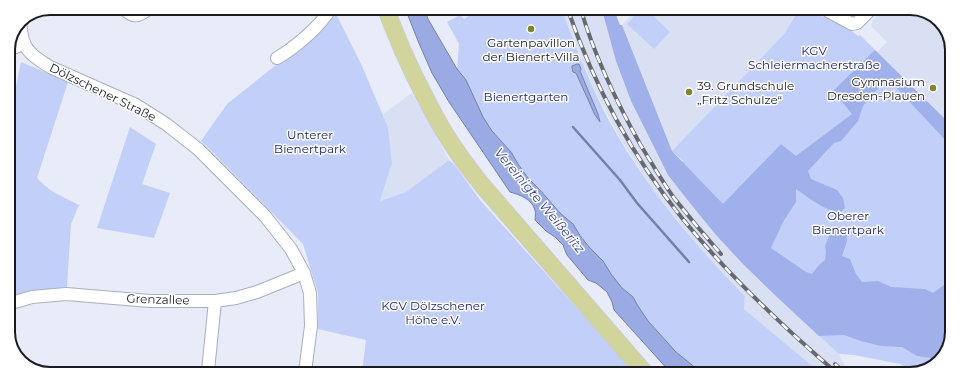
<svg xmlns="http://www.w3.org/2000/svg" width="960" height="382" viewBox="0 0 960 382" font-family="Montserrat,sans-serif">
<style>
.built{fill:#d9e0f4}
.green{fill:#c2d0f9}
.forest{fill:#9fb0ea}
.water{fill:#9aabe4;stroke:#7480aa}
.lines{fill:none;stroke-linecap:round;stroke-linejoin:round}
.stream{stroke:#7480aa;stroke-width:2.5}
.minor-casing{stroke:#abafbb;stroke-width:14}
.major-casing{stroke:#cdcdce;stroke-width:18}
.minor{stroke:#fff;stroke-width:12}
.major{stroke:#d1d49b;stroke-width:16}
.rail-casing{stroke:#676971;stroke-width:4}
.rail{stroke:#fff;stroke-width:2.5;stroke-dasharray:8;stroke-linecap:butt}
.poi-dot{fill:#81842f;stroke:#fff;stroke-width:1.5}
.labels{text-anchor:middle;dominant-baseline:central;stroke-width:3;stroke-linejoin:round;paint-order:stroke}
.poi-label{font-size:12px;fill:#1b1c21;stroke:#fff}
.park-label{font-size:12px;fill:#1a2465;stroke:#fff}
.street-label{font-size:12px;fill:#1b1c21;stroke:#fff}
.water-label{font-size:13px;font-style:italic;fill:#3a4a8f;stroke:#fff}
.rim{fill:none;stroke:#1b1c21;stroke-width:2}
</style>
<rect width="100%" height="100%" fill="#e8ecf9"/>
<g class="built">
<polygon points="562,10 602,10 616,61 631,101 668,175 690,203 716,235 743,264 775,295 839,354 845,366 854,374 822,374 744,309 745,296 723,274 686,232 652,188 621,140 594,89"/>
<polygon points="636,10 793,11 797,13 784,34 672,151 622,25"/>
<polygon points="882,11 926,11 943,25 952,47 951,125 877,52 887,42 872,27 872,21"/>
<polygon points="412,93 449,160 406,192 380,201 392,163 388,127 383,114"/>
</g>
<g class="green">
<polygon points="334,10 362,66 388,127 392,163 380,201 406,192 449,160 455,165 480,200 635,373 362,372 366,340 318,329 318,293 303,244 201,141 227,104 286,57"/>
<path d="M478,10H562C576,47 590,84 608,119C644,184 692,243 745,296L744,309L822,374L702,373L676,352L648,321L638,306L633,297L622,288L611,274L603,261L590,248L581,237L573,224L560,213L540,190L528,178L518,164L511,152L492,131L483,117L466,80L457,69L459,44L447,22L460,15L464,19Z"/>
<polygon points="640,10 647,10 670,32 654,49 627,24"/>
<path d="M800,11H814L823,17L824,15L848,28L858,36L860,35L951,125L949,348L933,367L915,372L900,364L854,355L839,354C807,325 774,295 743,264C716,236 692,206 668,175L683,161L672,151L784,34L797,13L798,14Z"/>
<path d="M21,62L68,82L37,178C48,191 63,197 79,205L71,224L67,287L32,292L8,298V100H13Z"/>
<polygon points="130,127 156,144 142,184 170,193 154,238 97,228"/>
</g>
<path class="forest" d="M602,10H614L620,25H622L672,151L723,204L781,144L796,156L852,114L833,91L875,50L951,125V144H949L893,84L889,83L881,85L863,106L858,121L841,141L834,143L808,171L811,179L837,190L843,198L845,208L840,213C822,209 811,199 796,189V202L783,222L771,248L806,272L812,274L819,265L825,260L826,251L825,246L830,234L837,227L845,229C850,238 845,247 842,256L850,259L856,274L862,282L878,281L891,287L925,289L933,293L944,285L950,283L949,348L939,360L937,359L917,356L902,347L881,346L861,341L844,335L819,336L775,295L743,264L716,235L690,203L668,175L631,101L616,61Z"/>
<g class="water">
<path d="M408,9H424L428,19L457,69L466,80L483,117L492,131L511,152L518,164L528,178L540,190L560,213L573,224L581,237L590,248L603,261L611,274L622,288L633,297L638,306L648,321L676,352L702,373H671L614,310L612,302L607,292L596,283L588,280L567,255L563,245L555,237L546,231L535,220C535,217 536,213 535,210C532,199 520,195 510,192L449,102L432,73L418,41L407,13Z"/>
<polygon points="577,64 579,64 581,69 580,71 598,114 600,122 595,115 576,73 573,72 572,68 572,66"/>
</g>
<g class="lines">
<polyline class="stream" points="573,127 620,180 637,203 689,262"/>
<g class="minor-casing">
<g id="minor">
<path d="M123,8C134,19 138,17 150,8"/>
<polyline points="828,11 852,24 857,23 869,11"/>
<path d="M20,20C21,27 21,36 24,43C28,54 41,61 50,67L136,105L166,124L198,149L265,216L291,249L304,273L310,293L311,326L305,372"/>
<polyline points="8,48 16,47 24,43"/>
<path d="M277,58C293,49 321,26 330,9"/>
<polyline points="8,304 32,297 66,294 150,301 215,301 236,298 257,292 304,273"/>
<polyline points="208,371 215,301"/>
</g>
</g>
<g class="major-casing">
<path id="major" d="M386,9C397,39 410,68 424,95C432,110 439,125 448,138C458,154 470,170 482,185L645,373"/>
</g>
<use href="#minor" class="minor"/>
<use href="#major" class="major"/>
<g class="rail-casing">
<g id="rail">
<path d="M568,10C594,85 632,156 682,218C728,275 782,326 838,374"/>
<path d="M581,10C595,57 616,101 640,144C651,162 662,181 674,198C689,217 705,236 721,254"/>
<polyline points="835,364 846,374"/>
</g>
</g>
<use href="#rail" class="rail"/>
</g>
<g class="poi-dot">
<circle cx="531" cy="29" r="4"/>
<circle cx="933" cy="88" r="4"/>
<circle cx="689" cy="92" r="4"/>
</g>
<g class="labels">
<g class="poi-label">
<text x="531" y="42">Gartenpavillon<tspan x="531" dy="14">der Bienert-Villa</tspan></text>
<text x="925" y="81" text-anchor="end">Gymnasium<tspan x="925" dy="14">Dresden-Plauen</tspan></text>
<text x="697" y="85" text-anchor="start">39. Grundschule<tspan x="697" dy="14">„Fritz Schulze“</tspan></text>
</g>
<g class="park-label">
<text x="814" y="50">KGV<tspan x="814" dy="14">Schleiermacherstraße</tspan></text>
<text x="526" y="96">Bienertgarten</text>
<text x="310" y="134">Unterer<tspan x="310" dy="14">Bienertpark</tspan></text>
<text x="848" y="215">Oberer<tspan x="848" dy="14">Bienertpark</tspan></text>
<text x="433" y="305">KGV Dölzschener<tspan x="433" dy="14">Höhe e.V.</tspan></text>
</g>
<g class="street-label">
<text transform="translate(103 92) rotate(26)">Dölzschener Straße</text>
<text transform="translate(158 299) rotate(2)">Grenzallee</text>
</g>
<g class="water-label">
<text transform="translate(540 200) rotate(50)">Vereinigte Weißeritz</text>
</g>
</g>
<path d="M0 0H960V382H0ZM50 15H910A35 35 0 0 1 945 50V332A35 35 0 0 1 910 367H50A35 35 0 0 1 15 332V50A35 35 0 0 1 50 15Z" fill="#fff" fill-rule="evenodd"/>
<path class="rim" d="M50 15H910A35 35 0 0 1 945 50V332A35 35 0 0 1 910 367H50A35 35 0 0 1 15 332V50A35 35 0 0 1 50 15Z"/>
</svg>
